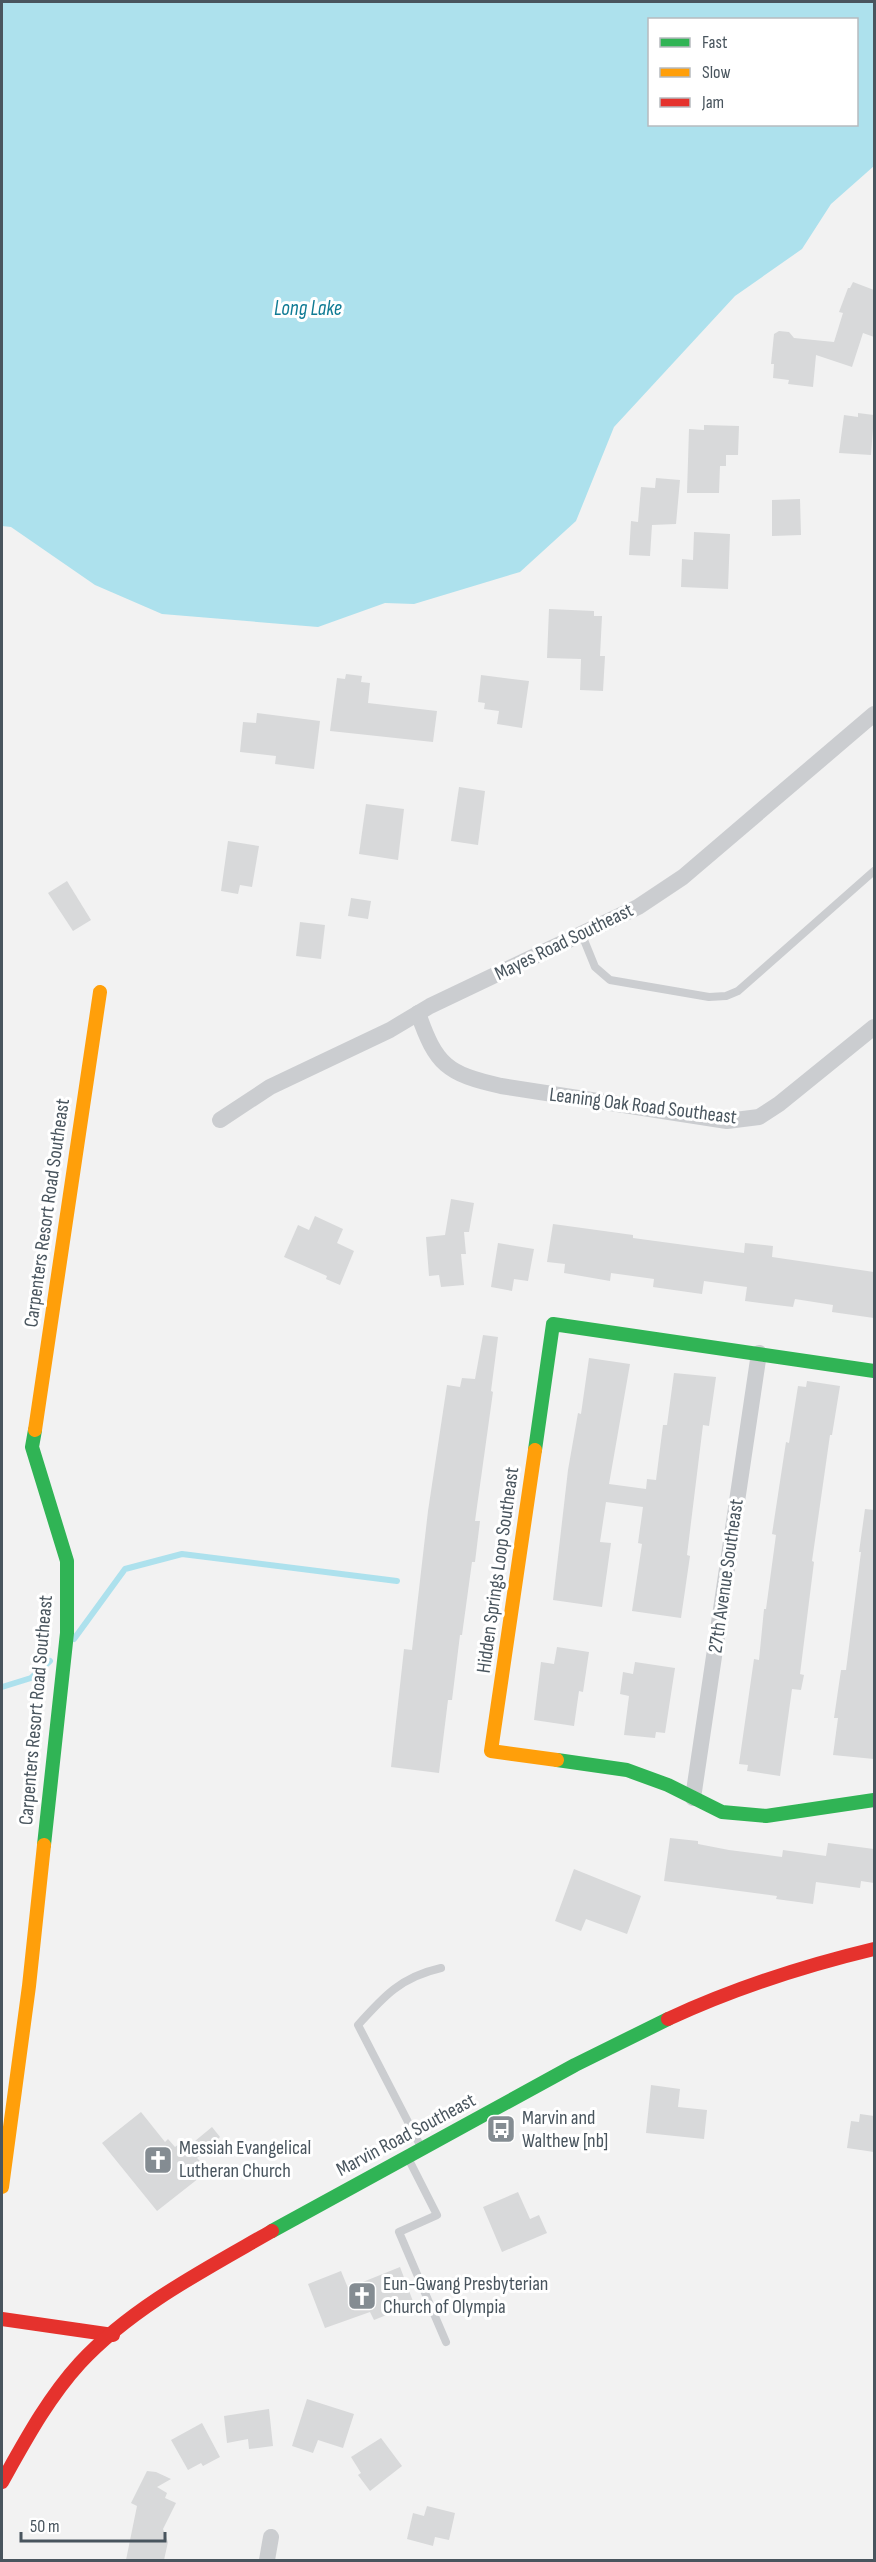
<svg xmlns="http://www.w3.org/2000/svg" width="876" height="2562" viewBox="0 0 876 2562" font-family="'Sofia Sans Condensed',sans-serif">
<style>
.water{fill:#ade1ed;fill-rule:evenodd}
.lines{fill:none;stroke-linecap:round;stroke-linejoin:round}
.stream{stroke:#ade1ed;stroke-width:6}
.building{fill:#d8d9da}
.lane{stroke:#cbcdd0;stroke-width:8}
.street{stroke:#cbcdd0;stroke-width:16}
.fast{stroke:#30b455;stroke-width:14}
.slow{stroke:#ff9f0a;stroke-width:14}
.jam{stroke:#e5322d;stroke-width:14}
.labels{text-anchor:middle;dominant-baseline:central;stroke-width:6;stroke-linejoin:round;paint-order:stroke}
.street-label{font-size:20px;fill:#49555e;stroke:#fff}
.poi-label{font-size:20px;fill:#49555e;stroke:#fff;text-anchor:start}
.water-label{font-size:21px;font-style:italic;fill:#0f7b94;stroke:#fff}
</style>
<rect width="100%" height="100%" fill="#f2f2f2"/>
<path class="water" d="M2,2H874V166L831,204L802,249L735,296L614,427L576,521L520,572L414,604L385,603L318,627L162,614L95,585L11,527L2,526ZM650,20H856V124H650Z"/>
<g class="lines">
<g class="stream">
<polyline points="74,1639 125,1569 182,1554 397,1581"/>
<polyline points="2,1687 31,1678 50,1661"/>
</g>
</g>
<g class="building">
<polygon points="853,282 874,290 874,337 863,333 852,367 816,355 813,387 788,384 789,380 773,378 774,364 771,364 774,334 779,331 789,332 794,338 834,342 843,313 839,312 848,288 850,288"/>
<polygon points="858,413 874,415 871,455 839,453 844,415 858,417"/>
<polygon points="704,425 739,426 738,455 726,455 726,466 720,466 719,493 687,493 689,429 704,430"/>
<polygon points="656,478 680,480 676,524 652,525 650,556 629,555 631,521 638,522 641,487 655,488"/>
<polygon points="800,499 801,535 772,536 772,500"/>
<polygon points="694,532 730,534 728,589 681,587 682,559 693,560"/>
<polygon points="549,609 594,611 594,616 602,616 600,656 605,656 603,691 580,690 581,659 547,658"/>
<polygon points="346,674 362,676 361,682 370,683 368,703 437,711 433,742 330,731 337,678 345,679"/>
<polygon points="481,675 529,681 522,728 497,724 499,711 484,709 485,703 478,702"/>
<polygon points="257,713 320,721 314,769 275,764 276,756 240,752 243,722 256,723"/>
<polygon points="459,787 485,791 478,845 451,841"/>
<polygon points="366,804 404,809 398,860 359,854"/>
<polygon points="228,841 259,846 252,887 240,885 238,894 221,891"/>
<polygon points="67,881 91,920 73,931 48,893"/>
<polygon points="351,898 371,901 368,919 348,916"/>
<polygon points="300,922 325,925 321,959 296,956"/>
<polygon points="451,1199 474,1203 469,1232 464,1232 466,1254 461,1254 464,1285 441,1287 439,1275 429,1276 426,1237 445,1235"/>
<polygon points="315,1216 343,1229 337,1243 354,1251 340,1285 326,1279 327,1276 284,1257 298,1225 309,1230"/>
<polygon points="553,1224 633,1235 633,1238 744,1253 745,1243 773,1246 772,1257 874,1272 874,1318 832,1312 833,1305 795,1299 793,1307 745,1301 747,1287 704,1281 702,1294 653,1287 654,1279 611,1273 610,1281 564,1273 565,1264 547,1262"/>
<polygon points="498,1243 534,1249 528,1281 514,1279 512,1291 491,1287"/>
<polygon points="483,1335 498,1337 491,1391 493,1392 475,1521 480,1521 475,1562 472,1562 462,1635 460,1635 452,1700 448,1700 439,1773 391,1767 404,1649 412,1650 428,1511 447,1385 460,1387 462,1378 475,1379"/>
<polygon points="589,1358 630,1364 609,1484 646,1489 647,1479 656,1480 663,1425 667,1425 674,1373 716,1377 709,1426 703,1425 687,1555 690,1556 681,1618 632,1611 642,1544 638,1543 643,1507 606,1502 600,1542 611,1543 602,1607 553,1600 568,1470 578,1413 581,1414"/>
<polygon points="807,1381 840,1386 832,1435 830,1435 812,1561 814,1562 800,1674 804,1675 801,1690 792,1689 780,1776 747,1771 748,1765 739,1764 754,1659 759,1660 764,1609 766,1609 776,1535 772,1534 786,1442 789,1443 798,1386 806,1387"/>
<polygon points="865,1509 874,1510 874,1759 833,1755 838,1718 834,1718 841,1670 846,1670 861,1552 859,1552"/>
<polygon points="557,1647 589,1652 583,1692 579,1691 574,1726 534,1720 541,1662 554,1664"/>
<polygon points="635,1662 675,1668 665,1733 656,1732 655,1738 624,1735 629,1696 620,1694 623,1672 633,1674"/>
<polygon points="670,1838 698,1841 698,1844 729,1850 782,1857 783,1850 826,1856 828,1843 874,1849 874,1883 861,1881 860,1888 816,1882 813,1904 776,1899 777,1896 664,1881"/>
<polygon points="574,1869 641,1896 627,1934 586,1919 581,1931 555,1921"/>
<polygon points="651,2085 680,2089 678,2107 707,2110 704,2139 646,2133"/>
<polygon points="141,2112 165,2142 168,2139 175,2147 184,2140 189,2146 212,2127 220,2137 197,2158 202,2163 193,2170 199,2178 157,2211 102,2143"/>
<polygon points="860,2114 874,2116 874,2152 847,2148 851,2121 859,2122"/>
<polygon points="518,2192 530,2219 539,2215 547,2233 502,2252 483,2207"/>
<polygon points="400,2267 414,2304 374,2320 370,2312 325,2328 308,2284 341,2271 348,2288"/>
<polygon points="307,2399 354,2414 343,2448 318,2440 313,2453 292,2446"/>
<polygon points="269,2409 273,2446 249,2449 248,2439 227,2443 224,2416"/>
<polygon points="202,2423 220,2457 203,2466 201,2463 188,2470 171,2440"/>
<polygon points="381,2438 402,2466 370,2491 358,2475 361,2473 351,2457"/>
<polygon points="147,2471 156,2472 171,2479 157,2487 167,2493 165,2498 176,2503 163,2529 168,2542 164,2560 126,2560 137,2506 131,2503"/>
<polygon points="427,2506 455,2513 449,2540 435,2537 433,2546 407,2539 413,2513 424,2516"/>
</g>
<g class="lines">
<g class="lane">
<polyline points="582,935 595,967 610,980 709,997 726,996 738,991 874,871"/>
<path d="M421,2147L358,2025C384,1996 401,1977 441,1968"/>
<polyline points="408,2158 437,2215 399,2232 446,2342"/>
</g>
<g class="street">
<path d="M418,1013C436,1065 447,1074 501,1086L727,1121L759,1117L779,1104L874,1027"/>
<polyline points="220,1120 270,1087 390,1030 430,1006 638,907 683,877 874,714"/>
<polyline points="693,1798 759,1353"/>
<polyline points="267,2560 271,2537"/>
</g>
<g class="fast">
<polyline points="35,1430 32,1447 67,1561 67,1633 44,1845"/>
<polyline points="535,1450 553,1324 874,1371"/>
<polyline points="557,1760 627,1770 668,1785 722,1812 766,1816 874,1800"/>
<polyline points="272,2231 575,2065 668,2019"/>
</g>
<g class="slow">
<polyline points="35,1430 100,992"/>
<polyline points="535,1450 491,1751 557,1760"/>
<polyline points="2,2187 29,1986 44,1845"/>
</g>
<g class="jam">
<path d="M668,2019C735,1988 803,1966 874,1949"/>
<polyline points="2,2319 113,2335"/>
<path d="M2,2482C25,2441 48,2398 80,2363C132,2307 206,2269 272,2231"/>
</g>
</g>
<defs>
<g id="bus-square" transform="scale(1.5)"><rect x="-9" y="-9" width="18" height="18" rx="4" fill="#848c92" stroke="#fff"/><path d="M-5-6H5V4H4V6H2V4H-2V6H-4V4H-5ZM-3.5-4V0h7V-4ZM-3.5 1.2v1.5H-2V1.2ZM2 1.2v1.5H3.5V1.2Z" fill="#fff"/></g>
<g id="church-square" transform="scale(1.5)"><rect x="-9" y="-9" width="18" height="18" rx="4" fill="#848c92" stroke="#fff"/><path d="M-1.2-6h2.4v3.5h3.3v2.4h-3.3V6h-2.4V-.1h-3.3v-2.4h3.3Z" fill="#fff"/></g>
</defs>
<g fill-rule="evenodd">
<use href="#bus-square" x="501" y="2129"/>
<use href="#church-square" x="158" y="2160"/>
<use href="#church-square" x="362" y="2296"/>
</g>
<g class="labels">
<g class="street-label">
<text transform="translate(564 942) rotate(-26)">Mayes Road Southeast</text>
<text transform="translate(643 1106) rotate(7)">Leaning Oak Road Southeast</text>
<text transform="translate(47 1213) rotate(-82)">Carpenters Resort Road Southeast</text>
<text transform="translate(498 1570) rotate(-82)">Hidden Springs Loop Southeast</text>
<text transform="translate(726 1576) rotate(-82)">27th Avenue Southeast</text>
<text transform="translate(36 1710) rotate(-85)">Carpenters Resort Road Southeast</text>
<text transform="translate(406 2135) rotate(-28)">Marvin Road Southeast</text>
</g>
<g class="poi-label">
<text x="522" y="2118">Marvin and<tspan x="522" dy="23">Walthew [nb]</tspan></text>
<text x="179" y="2148">Messiah Evangelical<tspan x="179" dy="23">Lutheran Church</tspan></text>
<text x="383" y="2284">Eun-Gwang Presbyterian<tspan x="383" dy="23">Church of Olympia</tspan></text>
</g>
<g class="water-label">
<text x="308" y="308">Long Lake</text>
</g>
</g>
<rect width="876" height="2562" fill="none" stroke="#49555e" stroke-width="6"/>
<rect x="648" y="18" width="210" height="108" fill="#ffffff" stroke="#b6bbbf" stroke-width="1.5"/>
<rect x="660" y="38" width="30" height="9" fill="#30b455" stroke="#b6bbbf" stroke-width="1.5"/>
<text x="702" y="48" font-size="18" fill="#49555e">Fast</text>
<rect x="660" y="68" width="30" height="9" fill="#ff9f0a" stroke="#b6bbbf" stroke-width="1.5"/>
<text x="702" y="78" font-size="18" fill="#49555e">Slow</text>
<rect x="660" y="98" width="30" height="9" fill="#e5322d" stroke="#b6bbbf" stroke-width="1.5"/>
<text x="702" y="108" font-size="18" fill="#49555e">Jam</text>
<path d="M21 2532v9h144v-9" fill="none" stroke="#49555e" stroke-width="3"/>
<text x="30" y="2532" font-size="18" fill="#49555e" stroke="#ffffff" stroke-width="4.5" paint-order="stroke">50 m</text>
</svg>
